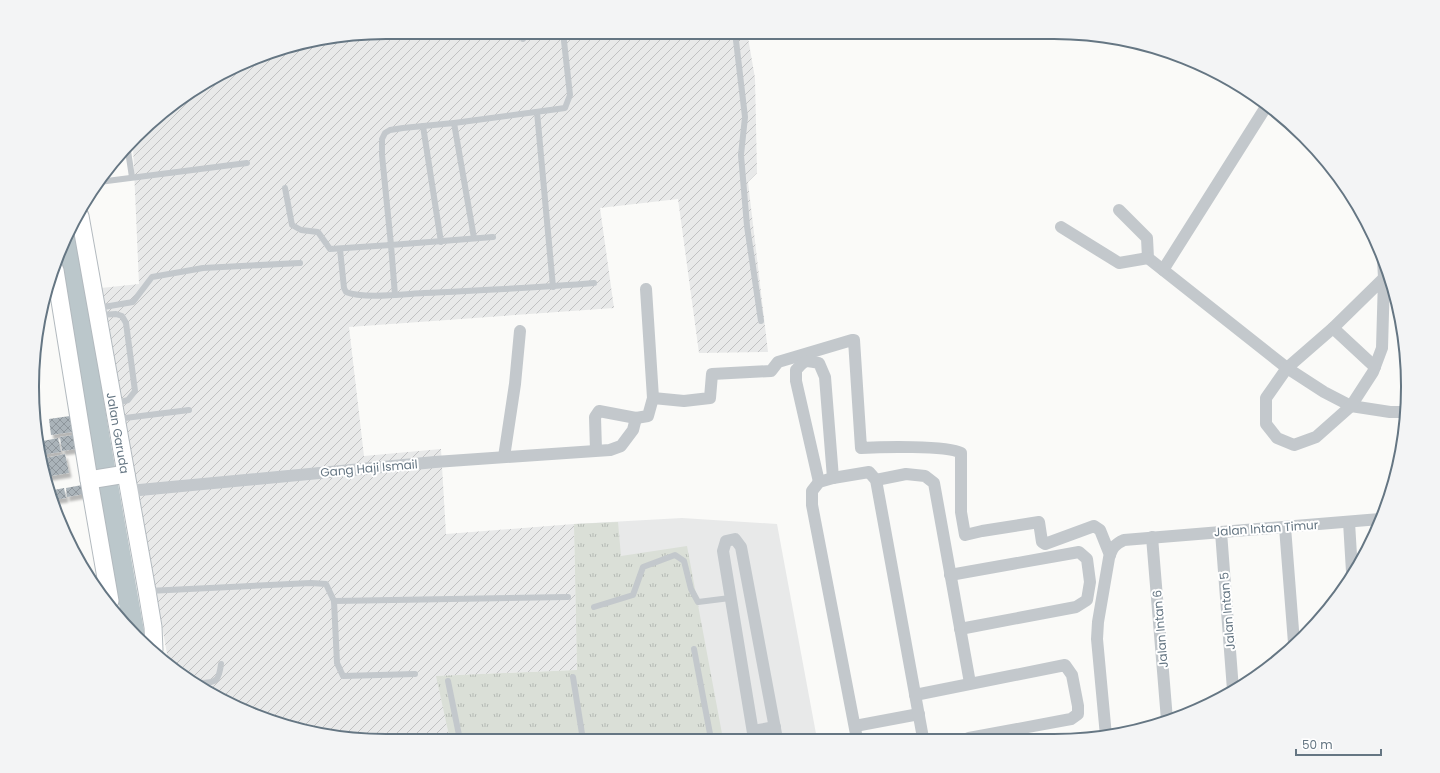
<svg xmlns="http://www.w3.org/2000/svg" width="1440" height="773" viewBox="0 0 1440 773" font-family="Poppins,sans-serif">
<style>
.built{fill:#e8e9e9}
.industrial{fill:url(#industrial-furrows)}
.grass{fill:url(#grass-tufts)}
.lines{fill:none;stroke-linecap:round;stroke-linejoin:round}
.river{stroke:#bbc7cb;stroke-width:20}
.building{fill:url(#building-cross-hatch);filter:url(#shadow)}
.secondary-casing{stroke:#b3babf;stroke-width:19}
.service{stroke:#c3c8cc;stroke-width:6}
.minor{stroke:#c3c8cc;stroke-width:12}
.secondary{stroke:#fff;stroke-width:17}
.labels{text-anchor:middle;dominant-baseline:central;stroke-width:4;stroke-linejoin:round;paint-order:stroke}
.street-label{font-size:12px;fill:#657683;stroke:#fff}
.rim{fill:none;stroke:#657683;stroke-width:2}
</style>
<defs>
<pattern id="industrial-furrows" width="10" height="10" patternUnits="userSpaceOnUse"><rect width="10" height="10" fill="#e8e9e9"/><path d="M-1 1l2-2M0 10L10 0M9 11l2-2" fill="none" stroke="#c0c1c2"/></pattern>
<pattern id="grass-tufts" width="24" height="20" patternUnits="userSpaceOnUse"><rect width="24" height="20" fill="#dadfd7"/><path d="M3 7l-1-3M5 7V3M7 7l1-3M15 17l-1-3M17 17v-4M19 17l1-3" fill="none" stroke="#b4b9b4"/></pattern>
<pattern id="building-cross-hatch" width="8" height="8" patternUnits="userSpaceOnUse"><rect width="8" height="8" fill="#aab3b9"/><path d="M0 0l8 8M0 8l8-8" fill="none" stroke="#8e969c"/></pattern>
<filter id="shadow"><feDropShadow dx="2.5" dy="4.5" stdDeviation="1" flood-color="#0004"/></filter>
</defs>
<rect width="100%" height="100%" fill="#fafaf8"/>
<polygon class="built" points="682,518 777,524 817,739 450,740 436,676 577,670 574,524"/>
<polygon class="industrial" points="387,32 747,32 755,78 757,173 748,182 768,352 699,353 678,199 600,208 614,308 349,327 364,456 441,449 446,534 574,524 577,670 437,676 450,740 364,740 295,729 230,704 167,659 167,654 101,288 139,284 133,146 171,105 272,51"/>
<polygon class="grass" points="618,522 621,556 687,546 723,739 450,740 436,676 577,670 574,524"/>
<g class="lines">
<polyline class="river" points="68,242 100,439 135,637"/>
</g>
<g class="building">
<polygon points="70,416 73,432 51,435 49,419"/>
<polygon points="73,435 76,449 62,451 60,437"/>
<polygon points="58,438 61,452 40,455 38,442"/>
<polygon points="65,454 69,473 44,477 41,459"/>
<polygon points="82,485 84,494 67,497 66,488"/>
<polygon points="64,488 66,498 52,500 49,491"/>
</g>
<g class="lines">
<g class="secondary-casing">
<g id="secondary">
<polyline points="80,216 147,591 153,627 154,650"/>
<polyline points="55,270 89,480 110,601"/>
<polyline points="89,480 126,474"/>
</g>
</g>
<g class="service">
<polyline points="522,32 523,39"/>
<polyline points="735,32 745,117 741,155 747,226 761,321"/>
<polyline points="537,112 553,287"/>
<polyline points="454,123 474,238"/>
<polyline points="423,126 441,242"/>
<polyline points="128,151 132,177"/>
<polyline points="99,182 247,163"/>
<polyline points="285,188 292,225 301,230 318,232 330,249 391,245 382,155 382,139 385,133 390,130 403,128 454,123 565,108 570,95 563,32"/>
<path d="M340,249L344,288L346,292C363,299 404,294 424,293C481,290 538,288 594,283"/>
<polyline points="395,295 391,245 493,237"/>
<polyline points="98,308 133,302 152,277 203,268 300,263"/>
<polyline points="100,315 116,314 122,316 126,323 135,391 128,400 114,404"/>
<polyline points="117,419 189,410"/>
<polyline points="148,591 311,583 326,584 334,601 337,663 343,676 415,674"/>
<polyline points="334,601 568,597"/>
<polyline points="594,607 633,595 643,567 675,555 684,561 691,589 698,602 730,598"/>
<polyline points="694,649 711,739"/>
<polyline points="573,677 583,740"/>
<polyline points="448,681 460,740"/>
<path d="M200,683C217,683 219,680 221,664"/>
</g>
<g class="minor">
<polyline points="1119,210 1147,238 1148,258 1287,368 1324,392 1351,406 1390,412 1407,412"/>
<polyline points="1061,227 1119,263 1148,258"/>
<polyline points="1383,259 1384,278"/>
<polyline points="1163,270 1264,110 1269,105"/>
<polygon points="1384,278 1382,348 1373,372 1351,406 1316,437 1294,445 1277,438 1266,424 1266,398 1287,368 1333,328"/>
<polyline points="1333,328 1375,367"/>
<path d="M653,398L684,401L710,398L712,374L771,371L778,362L852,340H854L861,448C879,447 947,445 961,453V512L965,535L982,531L1039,522L1042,542L1045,544L1094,526L1100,530L1110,555"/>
<polyline points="596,450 595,417 599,411 636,418 648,416 653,398 646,289"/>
<polyline points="504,457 515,384 520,331"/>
<polyline points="876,480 906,474 925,476 934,483 970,683"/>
<path d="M819,482L796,381V370C805,360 805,360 819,363L825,377L833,478"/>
<polyline points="129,491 435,462 610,450 621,446 633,430 636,418"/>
<polyline points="1349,522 1352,572"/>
<polyline points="1285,527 1294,643"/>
<polyline points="1221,532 1233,690"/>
<polyline points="1152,537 1167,720"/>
<polyline points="950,575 1079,552 1087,559 1090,582 1087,600 1076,607 960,629"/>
<polyline points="915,695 1065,665 1072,675 1078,706 1078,714 1071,719 969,738"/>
<polyline points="855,726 919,714"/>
<polyline points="753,731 775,727"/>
<path d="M1106,736L1097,639L1098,622L1109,558C1112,548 1115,544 1124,540L1380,519"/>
<polyline points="754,739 723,551 726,541 735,539 741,547 777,739"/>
<polyline points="857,739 812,505 812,491 819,482 833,478 869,472 876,480 923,738"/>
</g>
<use href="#secondary" class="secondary"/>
</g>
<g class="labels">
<g class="street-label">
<text transform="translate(118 433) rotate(80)">Jalan Garuda</text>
<text transform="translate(369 468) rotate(-5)">Gang Haji Ismail</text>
<text transform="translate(1266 528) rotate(-4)">Jalan Intan Timur</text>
<text transform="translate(1227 611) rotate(-95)">Jalan Intan 5</text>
<text transform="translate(1160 629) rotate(-95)">Jalan Intan 6</text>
</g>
</g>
<path d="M0 0H1440V773H0ZM386 39H1054A347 347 0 0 1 1401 386V387A347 347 0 0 1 1054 734H386A347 347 0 0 1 39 387V386A347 347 0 0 1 386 39Z" fill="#f3f4f5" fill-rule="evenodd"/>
<path class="rim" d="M386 39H1054A347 347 0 0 1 1401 386V387A347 347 0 0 1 1054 734H386A347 347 0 0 1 39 387V386A347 347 0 0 1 386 39Z"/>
<path d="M1296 749v6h85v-6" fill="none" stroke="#657683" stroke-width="2"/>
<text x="1302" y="749" font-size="12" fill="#657683" stroke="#ffffff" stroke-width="3" paint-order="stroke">50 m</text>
</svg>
